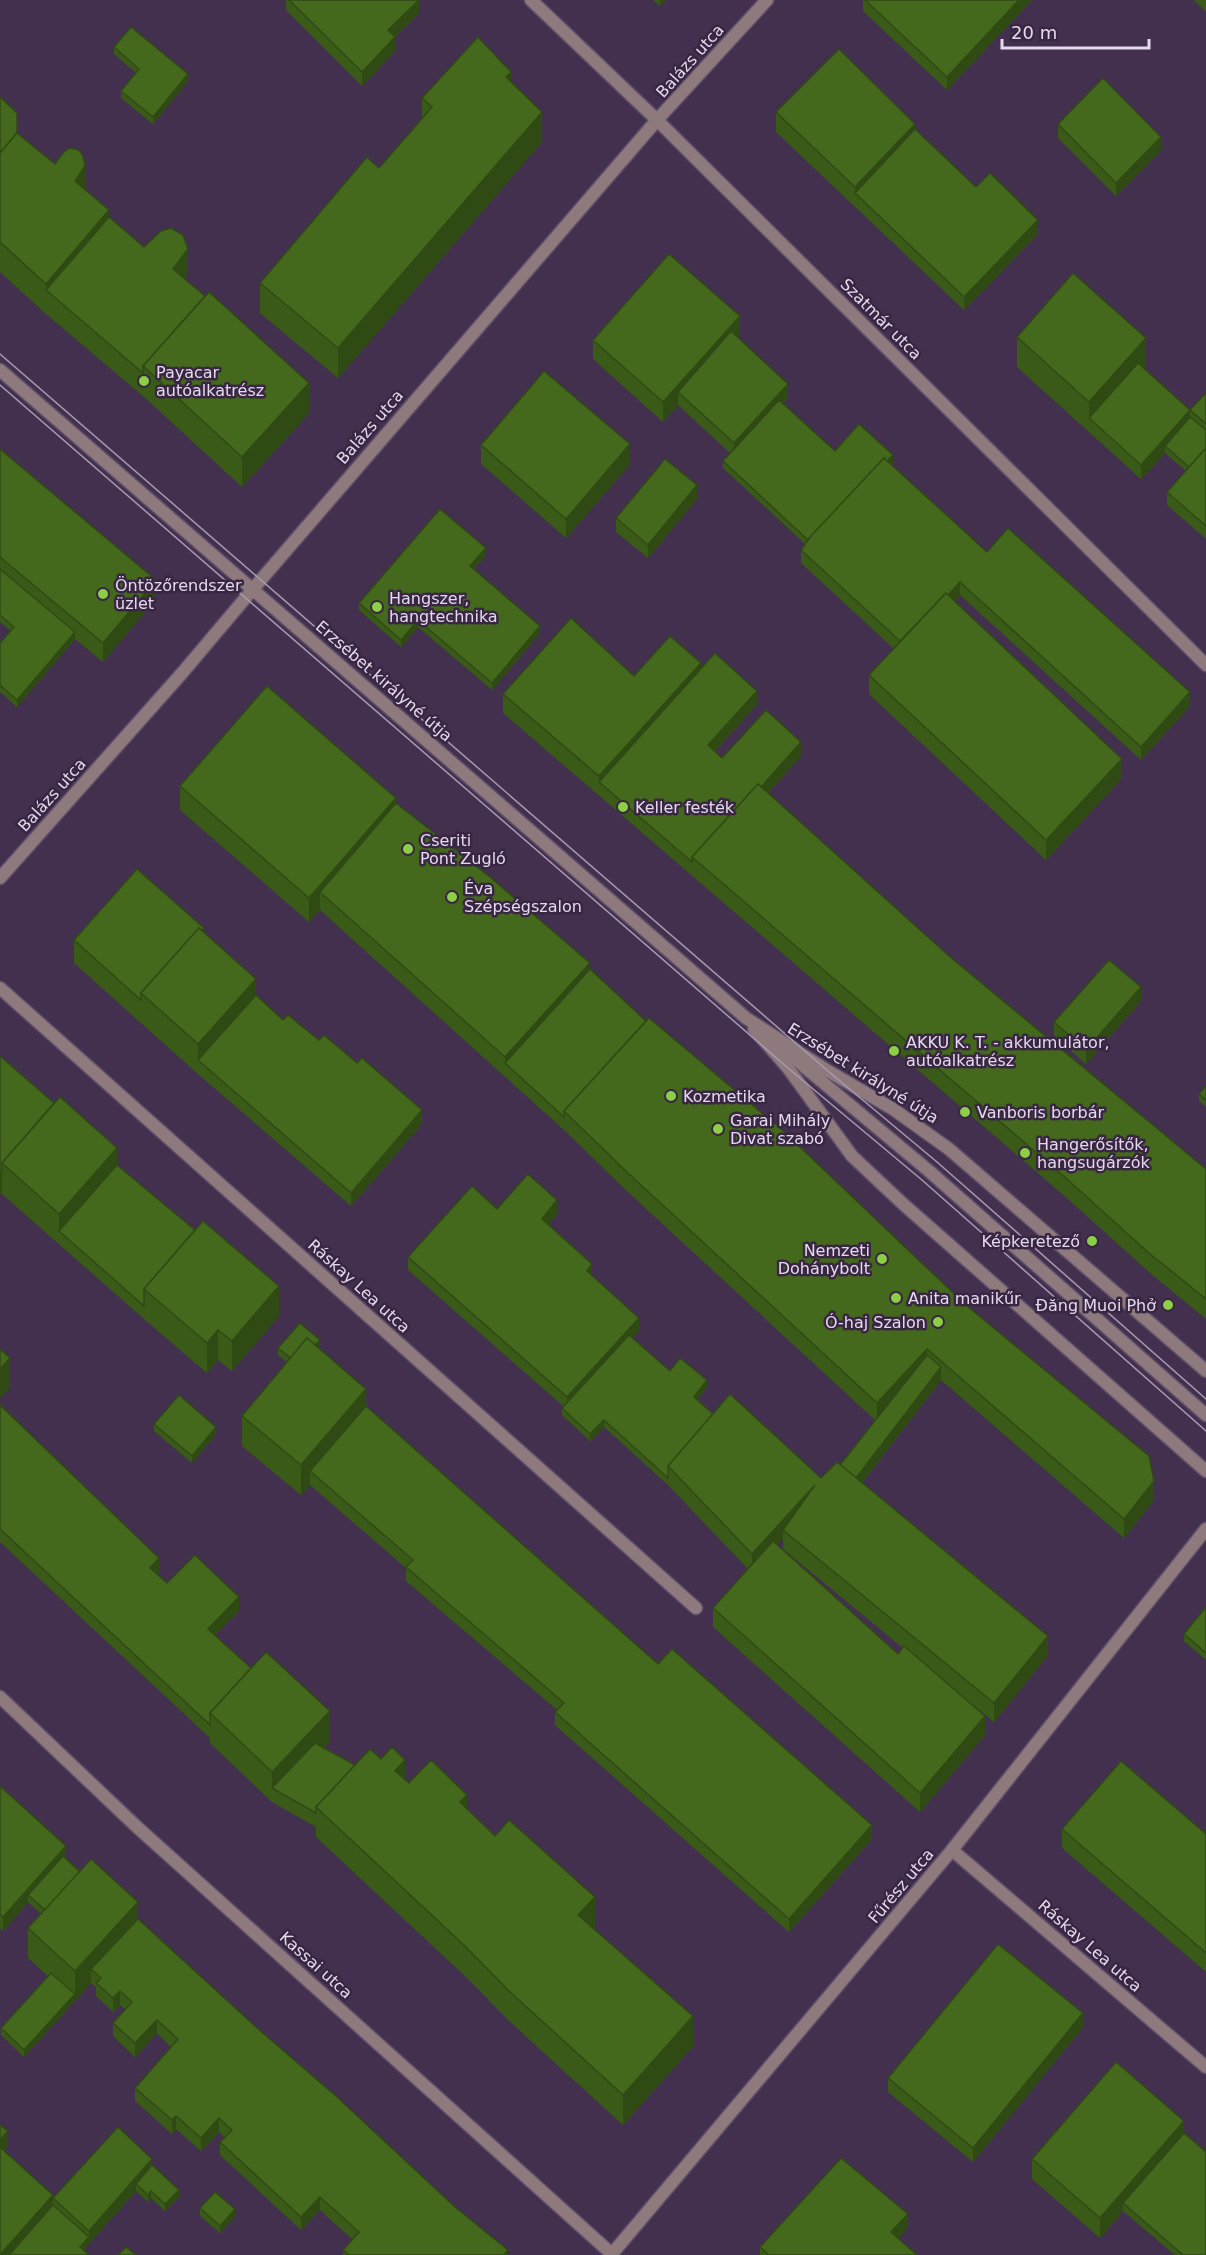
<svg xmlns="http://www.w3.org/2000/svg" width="1206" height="2255" viewBox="0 0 1206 2255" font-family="'DejaVu Sans',sans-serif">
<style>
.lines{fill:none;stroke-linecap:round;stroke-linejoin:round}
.service-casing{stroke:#5f4f6b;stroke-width:15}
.minor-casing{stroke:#5f4f6b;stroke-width:15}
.tertiary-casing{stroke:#5f4f6b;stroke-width:15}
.service{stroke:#8e7a7c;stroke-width:12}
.minor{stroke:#8e7a7c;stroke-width:12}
.tertiary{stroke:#8e7a7c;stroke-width:12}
.tram{stroke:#a89ab1;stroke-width:1.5}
.wall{fill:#3a5a18;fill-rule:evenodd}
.shaded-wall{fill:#304a14}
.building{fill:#44691c;stroke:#304a14;stroke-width:1.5}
.poi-dot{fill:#8cce46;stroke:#382643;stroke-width:2}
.labels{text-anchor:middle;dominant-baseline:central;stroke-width:5;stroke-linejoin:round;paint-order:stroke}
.street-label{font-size:16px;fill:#e5daed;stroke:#382643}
.poi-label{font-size:16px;fill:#e5daed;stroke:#382643;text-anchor:start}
</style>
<rect width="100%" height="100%" fill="#42304e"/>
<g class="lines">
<g class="service-casing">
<polyline id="service" points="771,1039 929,1171 1206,1415"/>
</g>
<g class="minor-casing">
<g id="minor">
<polyline points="531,0 657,120 1206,665"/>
<polyline points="0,878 183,672 253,589 657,120 767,0"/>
<polyline points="0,988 696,1608"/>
<polyline points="0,1697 137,1827 613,2255"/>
<polyline points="952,1850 1206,2067"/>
<polyline points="611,2255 952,1850 1206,1529"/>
</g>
</g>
<g class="tertiary-casing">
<g id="tertiary">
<polyline points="0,370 746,1018 828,1071 893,1109 949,1149 1206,1371"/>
<polyline points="754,1029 788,1068 852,1156 902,1203 1206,1471"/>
</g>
</g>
<use href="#service" class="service"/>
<use href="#minor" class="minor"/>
<use href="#tertiary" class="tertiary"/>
<g class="tram">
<polyline points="0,354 828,1071 937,1162 1206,1399"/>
<polyline points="0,385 788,1068 922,1180 1206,1431"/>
</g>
</g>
<g class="wall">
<polygon points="286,0 419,0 419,13 395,37 395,51 362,86 286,10"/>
<polygon points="653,0 666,0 660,6"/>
<polygon points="863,0 1032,0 947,90 863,11"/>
<polygon points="1194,0 1206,0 1206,12"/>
<polygon points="114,47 188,81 153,124 121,98 121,91 136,73 114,54"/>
<polygon points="0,97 17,133 85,190 109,217 144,247 188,272 184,278 309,413 242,487 143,396 46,314 0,272"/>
<polygon points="422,98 542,142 338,378 260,313 260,283 379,168 422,119"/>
<polygon points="776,112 915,129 976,187 1038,234 964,310 776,132"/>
<polygon points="1058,124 1161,150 1116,196 1058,138"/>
<polygon points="740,335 738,337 788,397 783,403 835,451 893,462 891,465 987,552 1190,706 1141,760 960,595 954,601 1122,778 1046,860 869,694 869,675 894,649 801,563 801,550 805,544 723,468 723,461 730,453 678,405 663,422 593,359 593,340"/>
<polygon points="1017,337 1146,368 1145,369 1190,410 1206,393 1206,539 1167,505 1167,492 1186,471 1165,453 1141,479 1017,367"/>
<polygon points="481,445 630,464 566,538 481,464"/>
<polygon points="0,449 156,599 103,662 75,639 17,707 0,692 0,643 11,631 0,622"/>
<polygon points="697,499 648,558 616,532 616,518"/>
<polygon points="486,555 474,569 540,633 492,690 418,627 401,647 359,610 359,603"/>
<polygon points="701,669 757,704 715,751 722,758 801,756 768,793 949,956 1206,1169 1206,1319 1150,1273 1068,1199 503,713 503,694 634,676"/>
<path d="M180,786L396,803L590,969L1154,1500L1124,1538L941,1380L862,1483L1048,1655L994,1722L972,1704L985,1735L920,1812L713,1627V1608L748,1569L668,1485L604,1427L590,1441L562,1415V1408L563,1406L408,1270V1257L497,1209L557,1214L548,1225L639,1331L633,1338L670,1371L707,1387L697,1399L713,1414L821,1478L840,1465L875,1420L628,1192L564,1130L320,910L309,922L180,810ZM783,1539V1549L903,1648L898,1654L777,1545Z"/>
<polygon points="204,933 256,995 283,1020 422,1124 351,1206 198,1074 74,963 74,940"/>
<polygon points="1141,1001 1086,1064 1054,1036 1054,1022"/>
<polygon points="0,1056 54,1103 117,1165 279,1316 232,1371 218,1360 207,1373 144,1319 2,1194"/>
<polygon points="1206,1086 1206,1107 1199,1101 1199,1094"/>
<polygon points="320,1347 319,1348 366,1406 658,1664 872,1839 789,1932 555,1725 555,1712 557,1710 406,1581 406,1568 310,1485 301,1495 242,1446 242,1416 287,1362 278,1355 278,1348"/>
<polygon points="0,1405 159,1572 157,1574 167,1583 239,1611 215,1635 330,1741 324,1747 355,1765 405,1780 409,1783 467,1809 595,1927 594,1929 693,2046 623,2125 509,2021 466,1977 316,1837 316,1827 272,1802 210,1743 210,1738 0,1542"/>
<polygon points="154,1424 216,1434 192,1463 154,1431"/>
<polygon points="1206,1607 1206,1660 1184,1641 1184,1634"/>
<polygon points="0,1786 66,1859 138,1919 256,2027 508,2255 343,2255 343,2250 353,2240 320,2210 301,2230 220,2155 220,2142 225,2137 219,2132 201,2151 176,2129 172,2134 135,2101 135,2088 171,2047 157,2033 135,2057 113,2036 113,2023 125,2009 120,2005 113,2012 96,1996 96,1987 91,1983 24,2057 1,2035 1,2028 48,1976 28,1958 28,1928 41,1914 28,1902 3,1931 0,1928"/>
<polygon points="1062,1829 1206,1834 1206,1972 1062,1848"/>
<polygon points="1083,2027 973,2162 888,2092 888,2078"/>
<polygon points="0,2125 8,2145 3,2150 53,2205 53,2198 152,2165 179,2197 165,2211 151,2198 148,2202 136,2191 83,2250 0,2255"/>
<polygon points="1184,2133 1206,2255 1175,2255 1123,2211 1100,2238 1032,2179 1032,2159"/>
<polygon points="200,2208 235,2216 220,2233 200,2216"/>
<polygon points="908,2228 898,2238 917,2255 760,2255 760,2247"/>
</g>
<g class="shaded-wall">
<polygon points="419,0 419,13 388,44 388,30"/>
<polygon points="660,0 666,0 660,6"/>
<polygon points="1019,0 1032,0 947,90 947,77"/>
<polygon points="395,37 395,51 362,86 362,72"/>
<polygon points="511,72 511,102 506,77"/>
<polygon points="188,74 188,81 153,124 153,117"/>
<polygon points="542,112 542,142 338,378 338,348"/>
<polygon points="915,124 915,143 855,193 855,206 855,187"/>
<polygon points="1161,137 1161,150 1116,196 1116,183"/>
<polygon points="85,166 85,196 75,181"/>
<polygon points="109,210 109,240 46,290 46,284"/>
<polygon points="1038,220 1038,234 964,310 964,297"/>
<polygon points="188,249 188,272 173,292 173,269"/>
<polygon points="740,316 740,335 684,398 678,392 678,405 663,422 663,402"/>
<polygon points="1146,338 1146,368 1096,424 1089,418 1089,402"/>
<polygon points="309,383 309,413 242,487 242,457"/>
<polygon points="788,384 788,397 734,457 734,443"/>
<polygon points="1190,410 1190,424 1165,446 1165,453 1141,479 1141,465"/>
<polygon points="630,444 630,464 566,538 566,519"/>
<polygon points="893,455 893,462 811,550"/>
<polygon points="697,485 697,499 648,558 648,545"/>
<polygon points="486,548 486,555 470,573 470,566"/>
<polygon points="156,580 156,599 103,662 103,643"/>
<polygon points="960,582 960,595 904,658 904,644"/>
<polygon points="418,620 418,627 401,647 401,640"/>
<polygon points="540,626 540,633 492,690 492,683"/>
<polygon points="75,632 75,639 17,707 17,700"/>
<polygon points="701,663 701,683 599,782 599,776"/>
<polygon points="757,691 757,704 708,758 708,745"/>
<polygon points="1190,692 1190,706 1141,760 1141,747"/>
<polygon points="801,742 801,756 702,865 695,859"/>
<polygon points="1122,759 1122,778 1046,860 1046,840"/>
<polygon points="396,798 396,822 320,892 320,910 309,922 309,898"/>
<polygon points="590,963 590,982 505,1063 505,1057"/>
<polygon points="256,979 256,1009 198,1060 198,1044"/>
<polygon points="1141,987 1141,1001 1086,1064 1086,1050"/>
<polygon points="422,1110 422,1124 351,1206 351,1193"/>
<polygon points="117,1148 117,1178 59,1231 59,1244 59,1214"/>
<polygon points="2,1173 2,1193 0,1195 0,1175"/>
<polygon points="557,1200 557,1214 542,1233 542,1219"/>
<polygon points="592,1264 592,1277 587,1271"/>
<polygon points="279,1286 279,1316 232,1371 232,1341"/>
<polygon points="639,1318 639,1331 567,1410 567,1397"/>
<polygon points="218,1330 218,1360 207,1373 207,1343"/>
<polygon points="320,1340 320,1347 298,1372 298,1365"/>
<polygon points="927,1349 927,1368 877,1422 877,1403"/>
<polygon points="10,1358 10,1388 0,1399 0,1369"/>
<polygon points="941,1367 941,1380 853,1494 853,1481"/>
<polygon points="707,1380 707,1387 694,1404 694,1397"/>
<polygon points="366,1389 366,1419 310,1471 310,1485 301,1495 301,1465"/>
<polygon points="604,1420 604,1427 590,1441 590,1434"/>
<polygon points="216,1427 216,1434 192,1463 192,1456"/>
<polygon points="1154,1481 1154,1500 1124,1538 1124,1519"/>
<polygon points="815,1485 783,1530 783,1539 752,1573 752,1554"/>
<polygon points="159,1558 159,1572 150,1581 150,1568"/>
<polygon points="239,1597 239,1611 208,1642 208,1629"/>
<polygon points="1048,1636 1048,1655 994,1722 994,1703"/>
<polygon points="330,1711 330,1741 280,1793 272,1788 272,1802 272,1772"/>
<polygon points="985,1716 985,1735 920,1812 920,1793"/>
<polygon points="405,1760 405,1790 395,1771"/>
<polygon points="467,1795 467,1825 460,1802"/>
<polygon points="872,1825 872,1839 789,1932 789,1919"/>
<polygon points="66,1846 66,1860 28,1895 28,1902 3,1931 3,1917"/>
<polygon points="595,1897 595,1927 578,1945 578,1915"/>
<polygon points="138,1902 138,1932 91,1969 91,1983 24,2057 24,2050 75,1994 75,1971"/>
<polygon points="120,1991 120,2005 113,2012 113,1998"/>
<polygon points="1083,2013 1083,2027 973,2162 973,2148"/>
<polygon points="693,2016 693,2046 623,2125 623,2095"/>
<polygon points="157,2020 157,2033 135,2057 135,2043"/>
<polygon points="176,2116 176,2129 172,2134 172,2120"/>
<polygon points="219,2118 219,2132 201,2151 201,2138"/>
<polygon points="1184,2121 1184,2140 1123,2203 1123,2211 1100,2238 1100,2218"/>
<polygon points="8,2131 8,2145 0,2153 0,2140"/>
<polygon points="152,2159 152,2172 136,2184 136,2191 80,2254 80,2247 89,2237 89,2231"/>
<polygon points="179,2190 179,2197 165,2211 165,2204"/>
<polygon points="151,2191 151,2198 148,2202 148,2195"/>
<polygon points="53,2195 53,2209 12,2255 0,2255"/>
<polygon points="320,2197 320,2210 301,2230 301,2217"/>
<polygon points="235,2209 235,2216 220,2233 220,2226"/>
<polygon points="908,2214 908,2228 891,2246 891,2232"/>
</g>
<g class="building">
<polygon points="289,0 419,0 388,30 395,37 362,72"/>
<polygon points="865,0 1019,0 947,77"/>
<polygon points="131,27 188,74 153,117 121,91 139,69 114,47"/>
<polygon points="478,37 511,72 506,77 542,112 338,348 260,283 367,157 379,168 432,107 422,98"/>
<polygon points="839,49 915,124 855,187 776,112"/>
<polygon points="1103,78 1161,137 1116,183 1058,124"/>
<polygon points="0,97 17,113 17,133 0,153"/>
<polygon points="915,129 976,187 990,173 1038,220 964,297 855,193"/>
<polygon points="17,133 55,164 62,154 69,148 79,150 83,156 85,166 75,181 109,210 46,284 0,242 0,153"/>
<polygon points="109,217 144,247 161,231 171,228 183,235 188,249 173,269 205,296 143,366 143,373 46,290"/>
<polygon points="669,254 740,316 663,402 593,340"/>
<polygon points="1073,273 1146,338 1089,402 1017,337"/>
<polygon points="209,292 309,383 242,457 143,366"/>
<polygon points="731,331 788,384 734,443 678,392"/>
<polygon points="1138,363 1190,410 1206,393 1206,424 1190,410 1141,465 1089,418"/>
<polygon points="544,371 630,444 566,519 481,445"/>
<polygon points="779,400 835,451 859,424 893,455 887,461 884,458 808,540 723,461"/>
<polygon points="1190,417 1206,430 1206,448 1189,467 1165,446"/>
<polygon points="1206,448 1206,526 1167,492"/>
<polygon points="0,449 156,580 103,643 0,557"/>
<polygon points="884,458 987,552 1008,528 1190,692 1141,747 960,582 948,595 946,593 900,641 801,550 811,536"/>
<polygon points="665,459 697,485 648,545 616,518"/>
<polygon points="440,509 486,548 470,566 540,626 492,683 418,620 401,640 359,603"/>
<polygon points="0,569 75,632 17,700 0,685 0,643 14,627 0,615"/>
<polygon points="946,593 1122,759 1046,840 869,675"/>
<polygon points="571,618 634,676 670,636 701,663 599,776 503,694"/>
<polygon points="715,653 757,691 708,745 722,758 766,710 801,742 761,787 758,784 692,857 692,862 599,782"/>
<polygon points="267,686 396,798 309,898 180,786"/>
<polygon points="758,784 949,956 1206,1169 1206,1299 1150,1254 1068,1180 692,857"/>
<polygon points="396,803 490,877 590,963 505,1057 320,892"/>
<polygon points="137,869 204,928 202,931 199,928 141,993 141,1000 74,940"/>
<polygon points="199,928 256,979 198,1044 141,993"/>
<polygon points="1109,960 1141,987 1086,1050 1054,1022"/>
<polygon points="590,969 646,1021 564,1111 564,1117 505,1063"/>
<polygon points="256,995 283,1020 288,1015 319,1040 324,1035 357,1063 362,1058 422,1110 351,1193 198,1060"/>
<polygon points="649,1018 781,1129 967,1306 1149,1456 1154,1481 1124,1519 927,1349 877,1403 628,1173 564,1111"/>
<polygon points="0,1056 54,1103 2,1163 2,1173 0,1175"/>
<polygon points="1206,1086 1206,1100 1199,1094"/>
<polygon points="60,1097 117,1148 59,1214 2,1163"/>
<polygon points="117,1165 195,1230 144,1289 144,1306 59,1231"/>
<polygon points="528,1174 557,1200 542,1219 592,1264 587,1271 639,1318 567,1397 408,1257 472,1186 497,1209"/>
<polygon points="203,1221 279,1286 232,1341 218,1330 207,1343 144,1289"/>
<polygon points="300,1323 320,1340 315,1345 307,1338 291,1358 278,1348"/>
<polygon points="629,1335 670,1371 680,1358 707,1380 694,1397 713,1414 668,1466 668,1478 604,1420 590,1434 562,1408"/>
<polygon points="307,1338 366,1389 301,1465 242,1416"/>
<polygon points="0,1349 10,1358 0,1369"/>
<polygon points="927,1355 941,1367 856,1478 840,1465"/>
<polygon points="730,1394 821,1478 837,1462 1048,1636 994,1703 783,1530 815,1485 752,1554 668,1466"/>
<polygon points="179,1395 216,1427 192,1456 154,1424"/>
<polygon points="0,1405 159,1558 150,1568 167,1583 195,1555 239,1597 208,1629 251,1668 210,1713 210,1725 0,1529"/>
<polygon points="366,1406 658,1664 672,1649 872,1825 789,1919 555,1712 564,1703 406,1567 413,1560 310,1471"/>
<polygon points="773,1541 898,1654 904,1646 985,1716 920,1793 713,1608"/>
<polygon points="1206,1607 1206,1653 1184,1634"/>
<polygon points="266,1652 330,1711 272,1772 210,1713"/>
<polygon points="315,1743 355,1765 316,1807 316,1813 272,1788"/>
<polygon points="392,1747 405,1760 395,1771 409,1783 431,1760 467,1795 460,1802 495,1836 509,1820 595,1897 578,1915 693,2016 623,2095 509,1991 466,1947 316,1807 370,1749 381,1759"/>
<polygon points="1121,1761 1206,1834 1206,1953 1062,1829"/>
<polygon points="0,1786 66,1846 3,1917 0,1915"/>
<polygon points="63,1856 80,1872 45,1910 28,1895"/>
<polygon points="91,1859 138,1902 75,1971 28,1928"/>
<polygon points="138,1919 256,2027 337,2097 455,2207 508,2250 504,2255 349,2255 343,2250 359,2232 320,2197 301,2217 220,2142 232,2130 219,2118 201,2138 176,2116 172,2120 135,2088 178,2039 157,2020 135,2043 113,2023 132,2002 120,1991 113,1998 96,1983 101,1978 91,1969"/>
<polygon points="998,1944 1083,2013 973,2148 888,2078"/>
<polygon points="51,1973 75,1994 24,2050 1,2028"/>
<polygon points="1116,2062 1184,2121 1100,2218 1032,2159"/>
<polygon points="0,2125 8,2131 0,2140"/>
<polygon points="118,2127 152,2159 89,2231 53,2198"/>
<polygon points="1184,2133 1206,2152 1206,2255 1183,2255 1123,2203"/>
<polygon points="0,2147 53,2195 0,2255"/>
<polygon points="841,2158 908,2214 891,2232 917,2255 769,2255 760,2247"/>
<polygon points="152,2165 179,2190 165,2204 151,2191 148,2195 136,2184"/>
<polygon points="215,2192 235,2209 220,2226 200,2208"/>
<polygon points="53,2205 89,2237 80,2247 89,2255 9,2255"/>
<polygon points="126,2247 136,2255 118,2255"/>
</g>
<g class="poi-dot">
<circle cx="144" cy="381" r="6"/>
<circle cx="103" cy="594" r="6"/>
<circle cx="377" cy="607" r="6"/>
<circle cx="623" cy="807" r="6"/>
<circle cx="408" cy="849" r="6"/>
<circle cx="452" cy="897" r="6"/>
<circle cx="894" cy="1051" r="6"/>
<circle cx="671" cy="1096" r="6"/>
<circle cx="965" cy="1112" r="6"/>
<circle cx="718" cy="1129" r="6"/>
<circle cx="1025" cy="1153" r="6"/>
<circle cx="1092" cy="1241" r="6"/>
<circle cx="882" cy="1259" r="6"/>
<circle cx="896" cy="1298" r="6"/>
<circle cx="1168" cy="1305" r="6"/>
<circle cx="938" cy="1322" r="6"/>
</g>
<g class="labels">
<g class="street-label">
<text transform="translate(690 61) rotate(-48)">Balázs utca</text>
<text transform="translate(881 319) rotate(45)">Szatmár utca</text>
<text transform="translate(370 427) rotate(-49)">Balázs utca</text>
<text transform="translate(384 681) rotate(41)">Erzsébet királyné útja</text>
<text transform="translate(52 795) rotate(-48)">Balázs utca</text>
<text transform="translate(863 1073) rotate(32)">Erzsébet királyné útja</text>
<text transform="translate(359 1286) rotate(42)">Ráskay Lea utca</text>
<text transform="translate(901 1886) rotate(-50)">Fűrész utca</text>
<text transform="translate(1090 1946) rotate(41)">Ráskay Lea utca</text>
<text transform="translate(316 1965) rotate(42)">Kassai utca</text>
</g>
<g class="poi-label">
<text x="156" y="372">Payacar<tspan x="156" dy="18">autóalkatrész</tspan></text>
<text x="115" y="585">Öntözőrendszer<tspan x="115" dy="18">üzlet</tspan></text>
<text x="389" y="598">Hangszer,<tspan x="389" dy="18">hangtechnika</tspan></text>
<text x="635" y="807">Keller festék</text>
<text x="420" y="840">Cseriti<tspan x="420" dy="18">Pont Zugló</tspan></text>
<text x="464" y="888">Éva<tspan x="464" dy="18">Szépségszalon</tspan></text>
<text x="906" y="1042">AKKU K. T. - akkumulátor,<tspan x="906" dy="18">autóalkatrész</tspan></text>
<text x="683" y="1096">Kozmetika</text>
<text x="977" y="1112">Vanboris borbár</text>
<text x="730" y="1120">Garai Mihály<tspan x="730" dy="18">Divat szabó</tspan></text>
<text x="1037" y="1144">Hangerősítők,<tspan x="1037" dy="18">hangsugárzók</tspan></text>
<text x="1080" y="1241" text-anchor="end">Képkeretező</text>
<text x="870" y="1250" text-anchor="end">Nemzeti<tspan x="870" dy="18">Dohánybolt</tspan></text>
<text x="908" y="1298">Anita manikűr</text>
<text x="1156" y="1305" text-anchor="end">Đăng Muoi Phở</text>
<text x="926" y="1322" text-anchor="end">Ó-haj Szalon</text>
</g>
</g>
<path d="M1002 39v9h147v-9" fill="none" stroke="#e5daed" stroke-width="3"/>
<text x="1011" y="39" font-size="18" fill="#e5daed" stroke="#382643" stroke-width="4.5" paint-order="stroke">20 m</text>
</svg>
